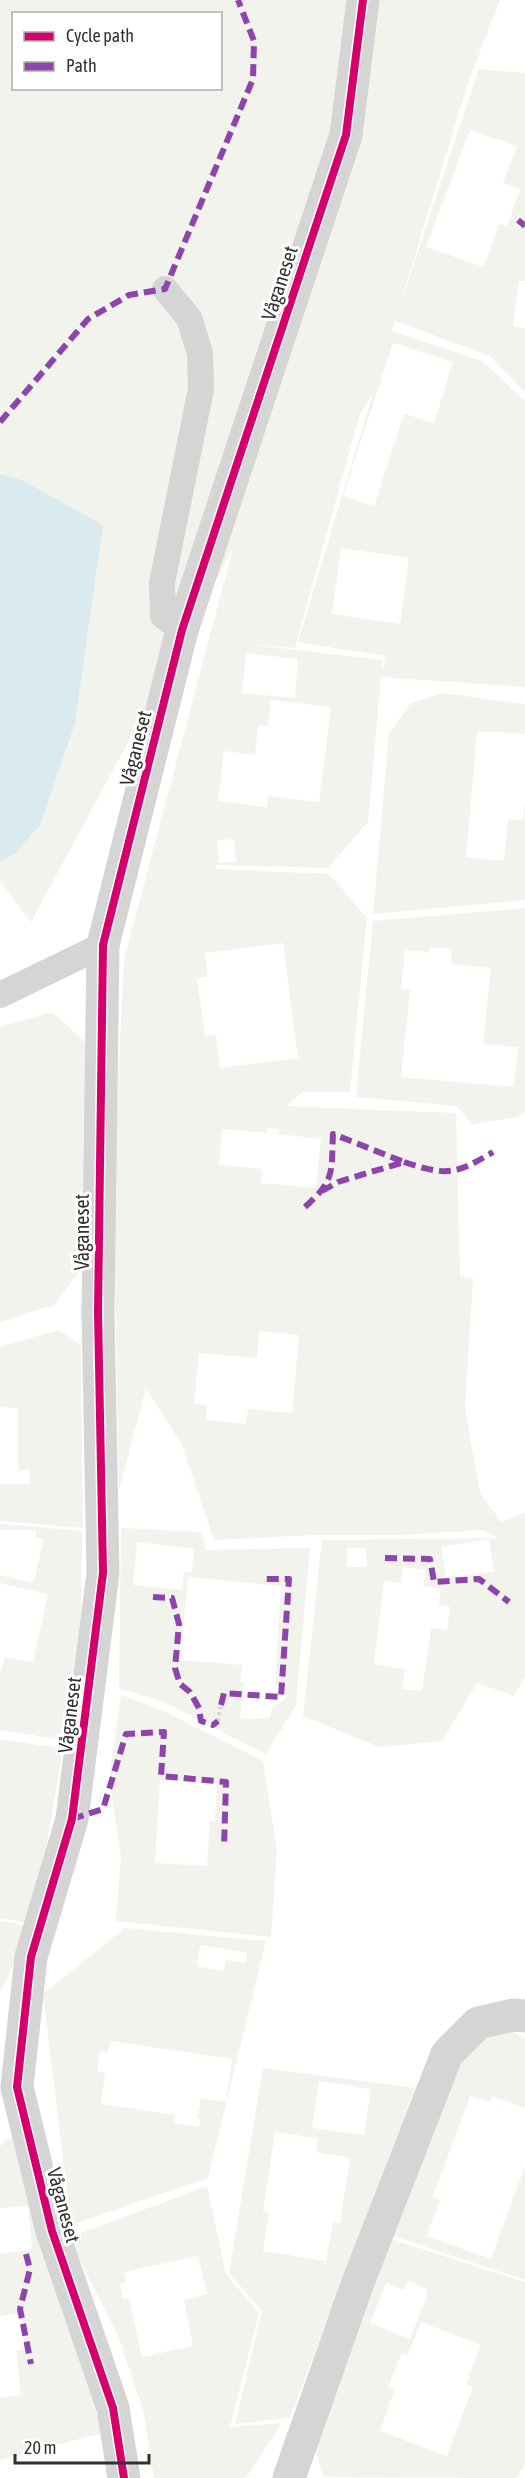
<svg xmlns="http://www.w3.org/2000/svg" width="525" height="2478" viewBox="0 0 525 2478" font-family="'Asap Condensed',sans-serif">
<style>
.green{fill:#f1f3ec;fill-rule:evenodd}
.water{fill:#daebf0}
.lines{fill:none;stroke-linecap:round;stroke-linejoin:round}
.path{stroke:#d4d4d4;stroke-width:4;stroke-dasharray:3 3;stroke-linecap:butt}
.lane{stroke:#d5d5d5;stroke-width:26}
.street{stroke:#d5d5d5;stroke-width:33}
.quiet{stroke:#8e44ad;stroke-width:6;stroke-dasharray:12 6;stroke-linecap:butt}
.cycleway-casing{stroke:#fff;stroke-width:11}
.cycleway{stroke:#d6006c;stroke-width:8}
.labels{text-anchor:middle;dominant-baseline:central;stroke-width:6;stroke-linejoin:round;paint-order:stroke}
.street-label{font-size:20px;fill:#313131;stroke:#fff}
</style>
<rect width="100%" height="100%" fill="#fff"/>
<g class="green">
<path d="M0,0H500L469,80L397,314L479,69L525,73V281H519L513,326L525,328V392L490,356L395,321L392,331L482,361L525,401V687L381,677L368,822L328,868L215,865L216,869L329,874L367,918L350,1092H303L286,1106L456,1113L460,1276L473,1279L465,1408L480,1493L501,1522L525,1512V1677L514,1696L477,1683L442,1741L379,1747L303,1716L322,1540L498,1538L482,1530L403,1535H314L214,1540L182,1445L146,1388L119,1491L113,1184L124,960L233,548L31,922L0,881V862L16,852L40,825L22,480L0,474ZM14,14H220V88H14ZM470,130L517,146L503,183L520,189L507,226L499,224L484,267L426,247ZM393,343L453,362L434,423L404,414L374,506L343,496ZM373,393L298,642L386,656L382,672V660L246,644L295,648L359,417ZM341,548L409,558L400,624L332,614ZM246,653L298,659L295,698L242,693ZM271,700L331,707L319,802L268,796L267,807L218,801L224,751L255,755L258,725L268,726ZM234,839L236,862L219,863L217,840ZM283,943L298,1058L220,1068L216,1035L205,1036L197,978L208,976L205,953ZM268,1128L279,1129V1134L321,1139L316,1188L261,1183L262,1169L219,1165L222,1129L267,1133ZM259,1331L299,1335L292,1413L248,1409L246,1424L206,1420L207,1405L194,1404L199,1353L257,1358ZM489,1539L494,1572L446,1577L441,1547ZM347,1548H366L367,1567H347ZM403,1567L426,1570L423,1586L441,1589L439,1605L450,1607L447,1630L431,1628L422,1691L402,1689L405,1669L374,1664L384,1581L401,1583Z"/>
<polygon points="442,693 525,704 525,734 477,731 466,857 504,861 508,819 523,820 525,800 525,900 373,914 389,733 411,703"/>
<path d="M525,908V1111L518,1117L472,1124L457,1106L356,1097L373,921ZM430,947L452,949L451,964L491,968L483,1044L518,1047L514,1087L401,1077L410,990L401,989L405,950L429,952Z"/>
<polygon points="52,1012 87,1044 84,1265 54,1305 0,1322 0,1027"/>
<polygon points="58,1330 81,1345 83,1528 0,1521 0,1484 29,1484 30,1470 18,1470 18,1408 0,1407 0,1347"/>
<polygon points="0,1524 82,1531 81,1628 65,1740 0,1730 0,1675 5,1657 33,1662 48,1594 0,1583 0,1575 33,1583 44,1539 36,1537 37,1530 0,1530"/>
<path d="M121,1528L202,1532L206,1550L310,1548L296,1705L266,1754L163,1702L119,1688ZM137,1542L194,1549L192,1573L184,1572L182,1590L133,1585ZM188,1577L281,1586L275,1685L287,1687L285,1699L272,1707L270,1718L240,1719L244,1682H240L242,1665L180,1660Z"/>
<path d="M121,1695L162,1710L263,1761L277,1851L271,1937L116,1921L121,1857L109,1778ZM160,1780L217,1783L215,1821H210L207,1866L155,1863Z"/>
<polygon points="0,1739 63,1749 33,1924 0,1918"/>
<polygon points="0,1921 31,1926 0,1993"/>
<path d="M125,1928L266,1941L208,2178L71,2225L43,1994ZM200,1945L247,1953L245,1963L226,1960L224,1971L197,1966ZM110,2041L232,2059L226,2102L201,2098L197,2118L200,2119L199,2127L174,2123L175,2115L101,2104L105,2073L97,2071L100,2052L108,2053Z"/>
<polygon points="496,2024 525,2038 525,2108 492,2096 489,2102 470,2096 433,2197 440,2200 427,2236 491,2259 525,2166 525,2280 388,2234 455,2069"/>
<path d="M263,2068L415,2088L290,2418L235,2424L262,2311L229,2273ZM319,2081L371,2089L364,2135L312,2128ZM275,2132L318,2138L316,2152L350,2158L340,2223L333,2222L326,2261L263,2251L269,2212L263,2211Z"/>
<polygon points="18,2131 102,2433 0,2460 0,2398 21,2395 16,2351 25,2349 20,2313 0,2316 0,2254 32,2250 28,2206 0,2208 0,2146"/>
<path d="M207,2186L226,2274L259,2313L230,2427L282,2423L246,2478H154L143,2410L117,2333L68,2238ZM198,2256L207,2294L184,2300L193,2346L142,2357L129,2298L123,2299L120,2284L126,2282L124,2272Z"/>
<path d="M388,2238L525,2282V2465L517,2478L324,2477L313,2443ZM408,2281L427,2289L426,2299L410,2339L370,2323L386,2283L404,2290ZM421,2322L481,2345L466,2384L473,2387L447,2456L380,2431L395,2390L388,2387L402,2353L408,2355Z"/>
</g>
<polygon class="water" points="0,474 22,480 103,525 75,723 40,825 16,853 0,862"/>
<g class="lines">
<polyline class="path" points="218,1721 221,1705"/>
<g class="lane">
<polyline points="165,289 189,318 200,353 201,389 162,583 163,616 182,630"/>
<polyline points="0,995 103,945"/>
</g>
<g class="street">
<polyline points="124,2478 113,2408 52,2231 17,2087 31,1957 72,1819 103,1573 98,1312 103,945 182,630 346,135 363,0"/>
<polyline points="289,2478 357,2285 447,2054 478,2023 513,2015 525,2016"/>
</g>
<g class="quiet">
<polyline points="518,220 525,226"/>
<polyline points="0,422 88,319 129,295 165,289 253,79 254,41 238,0"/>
<path d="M404,1162C447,1176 455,1175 493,1152"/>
<path d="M305,1207C336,1179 331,1172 333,1134L404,1162L338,1182L322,1191"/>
<polyline points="385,1558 430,1559 434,1582 479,1579 509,1602"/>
<polyline points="153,1597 172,1598 179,1624 175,1668 180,1684 190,1692 199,1708 201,1721 213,1725 218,1721"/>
<polyline points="221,1705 224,1693 281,1697 289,1579 261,1579"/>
<polyline points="72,1819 103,1809 126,1734 164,1732 161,1776 226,1782 224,1847"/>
<polyline points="26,2254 30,2269 20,2309 31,2364"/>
</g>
<g class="cycleway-casing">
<polyline id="cycleway" points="124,2478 113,2408 52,2231 17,2087 31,1957 72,1819 103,1573 98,1312 103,945 182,630 346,135 363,0"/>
</g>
<use href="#cycleway" class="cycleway"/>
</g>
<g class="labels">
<g class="street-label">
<text transform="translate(279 283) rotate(-72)">Våganeset</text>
<text transform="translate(135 748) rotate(-76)">Våganeset</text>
<text transform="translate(81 1232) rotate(-90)">Våganeset</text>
<text transform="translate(69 1715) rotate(-83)">Våganeset</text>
<text transform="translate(64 2205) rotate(75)">Våganeset</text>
</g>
</g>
<rect x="12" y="12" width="210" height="78" fill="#ffffff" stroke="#adadad" stroke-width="1.5"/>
<rect x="24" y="32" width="30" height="9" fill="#d6006c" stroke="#adadad" stroke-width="1.5"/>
<text x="66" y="42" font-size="18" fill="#313131">Cycle path</text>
<rect x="24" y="62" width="30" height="9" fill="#8e44ad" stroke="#adadad" stroke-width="1.5"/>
<text x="66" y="72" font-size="18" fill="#313131">Path</text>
<path d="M15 2454v9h134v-9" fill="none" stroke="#313131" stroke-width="3"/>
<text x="24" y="2454" font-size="18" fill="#313131" stroke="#ffffff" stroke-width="4.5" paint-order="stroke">20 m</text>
</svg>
